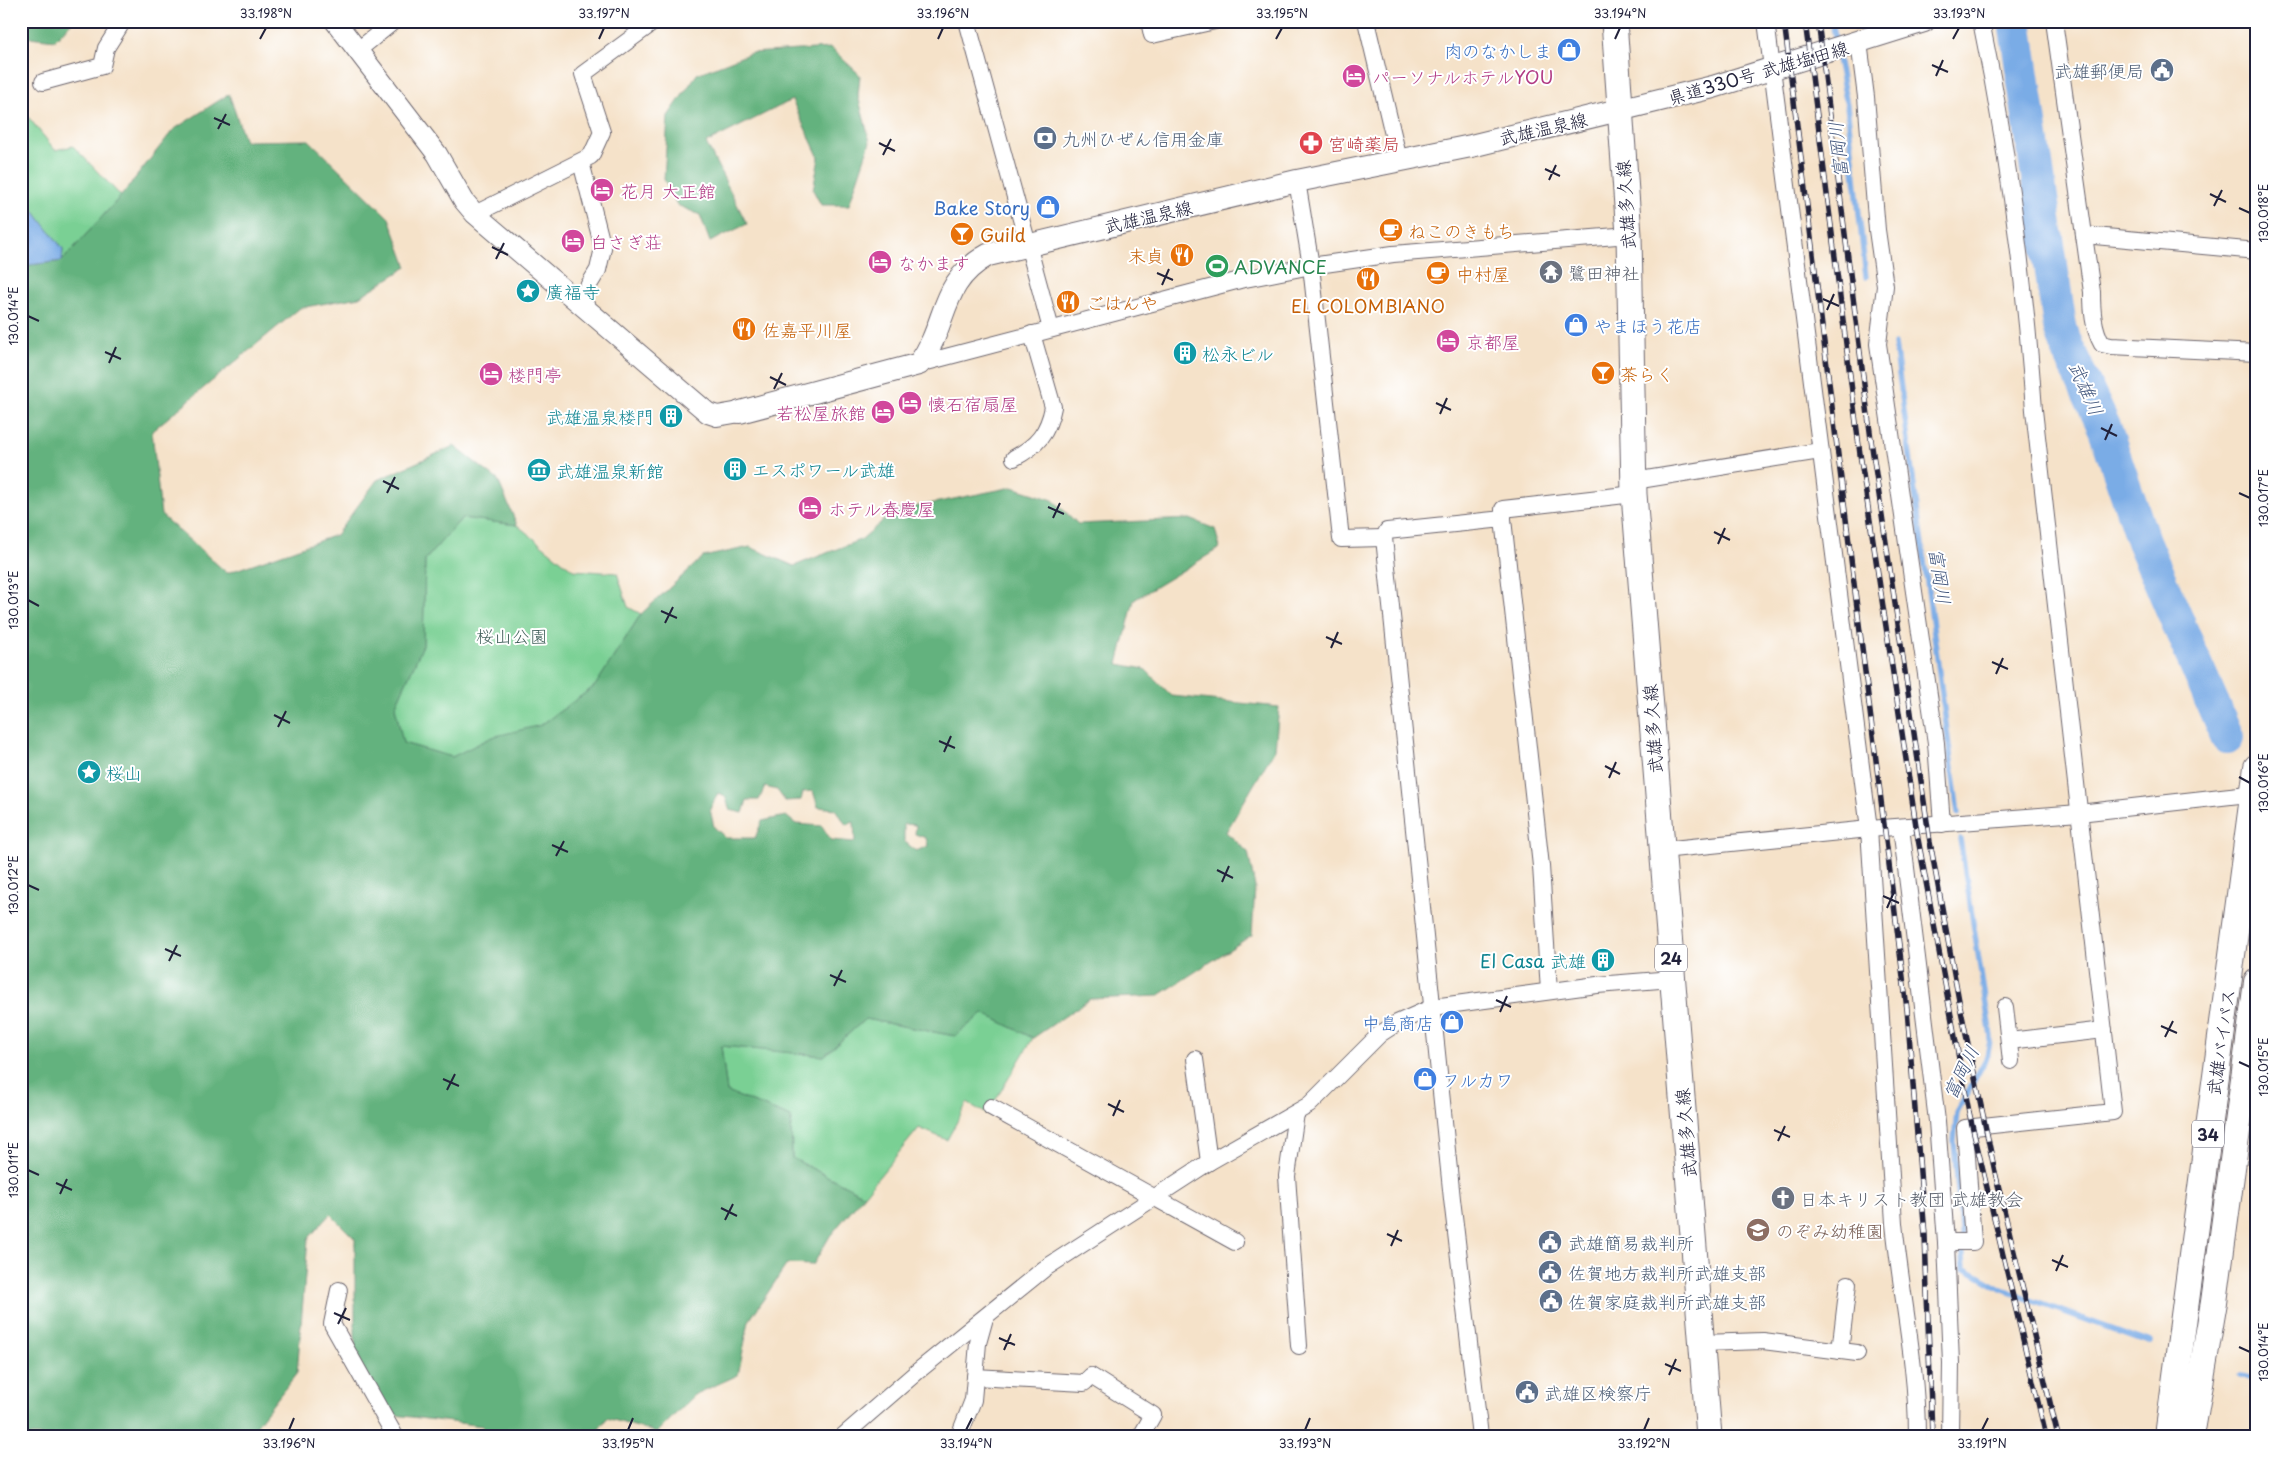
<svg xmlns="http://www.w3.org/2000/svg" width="2278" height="1457" viewBox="0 0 2278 1457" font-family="'Playpen Sans','Klee One',sans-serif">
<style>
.green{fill:#7ad094;stroke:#4e7968}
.forest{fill:#63b27e;stroke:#426a5c;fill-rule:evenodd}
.water{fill:#7aace6;stroke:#4e6790}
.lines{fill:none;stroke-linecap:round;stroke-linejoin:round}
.stream{stroke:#7aace6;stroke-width:5.5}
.river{stroke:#7aace6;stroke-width:34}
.minor-casing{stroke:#6c656d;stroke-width:18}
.tertiary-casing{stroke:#6c656d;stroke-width:22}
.secondary-casing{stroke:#6c656d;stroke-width:24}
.primary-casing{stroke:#6c656d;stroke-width:27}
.trunk-casing{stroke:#6c656d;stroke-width:28}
.minor{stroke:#fff;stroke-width:16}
.tertiary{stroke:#fff;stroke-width:20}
.secondary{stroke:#fff;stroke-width:22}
.primary{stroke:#fff;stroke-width:25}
.trunk{stroke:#fff;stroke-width:26}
.rail-casing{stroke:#22223b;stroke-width:5.5}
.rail{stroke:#fff;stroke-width:4;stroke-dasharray:11;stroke-linecap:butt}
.ticks{fill:none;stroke:#22223b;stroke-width:2}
.labels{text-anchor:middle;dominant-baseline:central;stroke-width:4;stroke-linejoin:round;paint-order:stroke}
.shield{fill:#fff;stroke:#646476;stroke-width:1}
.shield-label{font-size:16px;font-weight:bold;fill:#22223b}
.shop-label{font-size:18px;fill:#366cbe;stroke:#fff;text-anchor:end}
.service-label{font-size:18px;fill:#4e5e75;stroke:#fff;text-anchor:start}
.street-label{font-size:18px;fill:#22223b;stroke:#fff}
.hotel-label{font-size:18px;fill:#b23c85;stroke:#fff;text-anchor:start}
.health-label{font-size:18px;fill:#be3a42;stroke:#fff;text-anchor:start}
.food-label{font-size:18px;fill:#c56008;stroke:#fff;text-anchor:start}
.leisure-label{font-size:18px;fill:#27864d;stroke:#fff;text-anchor:start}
.worship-label{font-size:18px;fill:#5b616d;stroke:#fff;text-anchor:start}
.culture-label{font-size:18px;fill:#0d838f;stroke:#fff;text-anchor:start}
.park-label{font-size:18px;fill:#415f5a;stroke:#fff}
.education-label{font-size:18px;fill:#785e54;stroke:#fff;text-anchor:start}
.water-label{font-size:19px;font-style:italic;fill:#45597f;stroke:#fff}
.neatline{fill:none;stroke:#22223b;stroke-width:2}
.ticks-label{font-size:12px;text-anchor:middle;fill:#22223b}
</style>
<rect width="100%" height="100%" fill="#fff"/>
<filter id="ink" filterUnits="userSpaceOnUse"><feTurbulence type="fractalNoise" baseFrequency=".02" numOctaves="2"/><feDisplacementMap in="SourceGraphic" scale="10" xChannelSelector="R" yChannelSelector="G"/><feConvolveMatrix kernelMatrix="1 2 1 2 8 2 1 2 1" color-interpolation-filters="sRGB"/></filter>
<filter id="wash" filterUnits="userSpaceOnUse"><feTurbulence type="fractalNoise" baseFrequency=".0096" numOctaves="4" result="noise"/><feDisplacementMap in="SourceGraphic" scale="20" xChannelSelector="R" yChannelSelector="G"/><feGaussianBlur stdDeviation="1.12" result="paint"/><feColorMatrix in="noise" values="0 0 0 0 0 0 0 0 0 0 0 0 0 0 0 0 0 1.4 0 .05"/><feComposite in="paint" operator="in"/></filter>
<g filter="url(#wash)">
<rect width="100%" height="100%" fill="#f5e2c9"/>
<g class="green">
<polygon points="21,108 55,150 73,146 121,196 62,261 63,249 21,194"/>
<polygon points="462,518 517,525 573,570 617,573 628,607 641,614 595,686 541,725 492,738 452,757 403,743 395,707 423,645 425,560"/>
<polygon points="983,1013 1033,1038 987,1114 967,1103 947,1140 919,1128 864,1195 792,1158 791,1117 727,1092 721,1046 824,1056 865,1019 955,1036"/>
</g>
<g class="forest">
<polygon points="21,21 73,21 55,40 21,36"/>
<polygon points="831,48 860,75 858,96 870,142 849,205 821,205 813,190 819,158 792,100 706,143 747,224 710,242 700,215 677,205 664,179 668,116 697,74 751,53"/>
<path d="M229,94L245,141L309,140L389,218L407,267L359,297L300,308L152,431L161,515L227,573L336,535L377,480L454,446L498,480L517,525L462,518L425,560L423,645L395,707L403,743L452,757L492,737L541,725L595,686L641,614L703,557L750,547L794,566L862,539L894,511L1013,487L1053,500L1078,524L1190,519L1215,529L1220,548L1134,600L1118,664L1145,669L1172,696L1279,707L1275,749L1226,832L1248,852L1255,887L1252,935L1158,996L1090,999L1033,1038L983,1013L955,1036L865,1019L824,1056L721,1046L727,1092L791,1117L792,1158L864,1195L830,1236L813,1265L787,1264L749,1321L738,1375L694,1395L657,1433L607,1418L594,1436H483V1426L379,1413L355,1366V1239L330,1214L308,1239L297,1373L252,1431L238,1436H21V266L62,261L121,196L173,130ZM765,787L777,790L785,801L801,800L803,792L813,791L818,807L836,809L846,825L854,822L855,842L831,840L822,826L796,824L786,816L762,821L755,838H726L714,827L710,809L718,793L725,796L730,810L743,813L747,800H759ZM904,824L916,825L915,834L926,838L928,846L916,851L904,841Z"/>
</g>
<polygon class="water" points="21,194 63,249 62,261 21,266"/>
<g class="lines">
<g class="stream">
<polyline points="1832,21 1836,44"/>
<polyline points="1837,53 1847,105 1866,277"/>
<polyline points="1895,344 1958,813"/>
<polyline points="1960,839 1991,1037 1987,1057 1957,1112 1954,1141 1964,1268 2003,1290 2151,1343"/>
<polyline points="2240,1375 2257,1381"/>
</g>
<polyline class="river" points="2015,21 2060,327 2066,345 2105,429 2143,541 2227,737"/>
</g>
</g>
<g filter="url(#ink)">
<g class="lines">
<g class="minor-casing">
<g id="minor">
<polyline points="967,21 1051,329"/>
<polyline points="1149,21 1152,35 1215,21"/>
<polyline points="1366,21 1399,160"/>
<path d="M1766,21L1869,829L1894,1223C1901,1294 1917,1364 1917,1436"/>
<path d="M2054,21L2092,292C2092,310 2093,328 2102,344L2111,346L2257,353"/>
<polyline points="1859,42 1866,97 1877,230 1885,286 1878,344 1936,743 1942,824"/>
<polyline points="357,51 394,21"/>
<polyline points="43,82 102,66 106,48 123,21"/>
<polyline points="1297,181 1311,266 1341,539 1384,538"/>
<polyline points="475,214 591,156 602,132 583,74 655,21"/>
<polyline points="2084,235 2257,251"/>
<polyline points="578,303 598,270 603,248 581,162"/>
<polyline points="919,364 1240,280 1311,266 1393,254 1629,235"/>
<path d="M1014,458C1037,446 1048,433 1053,407L1032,334"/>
<polyline points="1634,481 1820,451"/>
<polyline points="1503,519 1541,866 1549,991"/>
<polyline points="1901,827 1937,1121 1946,1242 1951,1363 1950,1436"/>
<polyline points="1662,850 1869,829 2079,813 2257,793"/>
<polyline points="2005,1007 2011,1061"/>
<polyline points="2009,1041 2104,1030"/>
<polyline points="1195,1059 1209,1162"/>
<polyline points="991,1107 1235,1242"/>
<polyline points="1296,1113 1287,1176 1299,1346"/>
<path d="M1946,1242H1973L1965,1128L2113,1112L2034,410C2025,279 2008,150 1981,21"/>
<polyline points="339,1290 332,1324 395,1436"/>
<polyline points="1702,1343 1763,1341 1857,1353"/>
<polyline points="1840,1351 1848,1284"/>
<polyline points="975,1377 1084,1383 1091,1376 1153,1415 1141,1436"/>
<polyline points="843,1436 918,1371 1044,1269 1209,1162 1309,1105 1380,1034 1397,1023 1433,1007 1597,985 1672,979"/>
<polyline points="959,1436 973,1400 978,1343 985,1318"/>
<polyline points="1480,1436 1452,1199 1384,538 1387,531 1503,519 1503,509 1634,494"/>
</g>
</g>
<g class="tertiary-casing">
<polyline id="tertiary" points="335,21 437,154 464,201 475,214 708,413 717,416 740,412"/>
</g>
<g class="secondary-casing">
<path id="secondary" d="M740,412L919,364C949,323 938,283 988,255L1297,181L1471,146L1713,87L1924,21"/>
</g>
<g class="primary-casing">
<polyline id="primary" points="1614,21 1629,235 1634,494 1709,1436"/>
</g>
<g class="trunk-casing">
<g id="trunk">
<polyline points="2168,1436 2257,767"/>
<polyline points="2191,1436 2214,1302 2257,982"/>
</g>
</g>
<use href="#minor" class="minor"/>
<use href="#tertiary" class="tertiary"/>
<use href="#secondary" class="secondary"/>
<use href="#primary" class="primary"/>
<use href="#trunk" class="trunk"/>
<g class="rail-casing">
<g id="rail">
<polyline points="1784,21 1907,1009 1925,1235 1932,1436"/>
<polyline points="1805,21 1860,454 1918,839 1969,1112 2046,1436"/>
<polyline points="1818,21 1872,447 1930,842 1960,1006 1995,1172 2058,1436"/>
</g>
</g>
<use href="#rail" class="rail"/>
</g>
</g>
<path class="ticks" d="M260,39L266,28M599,39L604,28M938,39L943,28M1276,39L1282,28M1615,39L1620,28M1953,39L1959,28M1932,65L1948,72M1936,76L1943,60M214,118L230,125M218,129L226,114M879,143L895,151M883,155L891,139M1545,169L1560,176M1549,180L1556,165M2210,194L2226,202M2214,206L2222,190M2239,208L2250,213M492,247L508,255M496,259L504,243M1157,273L1173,280M1162,285L1169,269M1823,299L1839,306M1827,310L1834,294M28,316L39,321M105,352L121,359M109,363L116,347M770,377L786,385M774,389L782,373M1436,403L1451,410M1440,414L1447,398M2101,428L2117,436M2105,440L2112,424M383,481L399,489M387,493L395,477M2239,493L2250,498M1048,507L1064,514M1053,518L1060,503M1714,532L1730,540M1718,544L1725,528M28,600L39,606M661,611L677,618M665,623L673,607M1326,637L1342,644M1331,648L1338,632M1992,662L2008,669M1996,674L2003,658M274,715L290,723M278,727L286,711M939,741L955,748M944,752L951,736M1605,766L1620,774M2239,777L2250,783M1609,778L1616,762M552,845L568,852M556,856L564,841M1217,870L1233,878M1222,882L1229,866M28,885L39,890M1883,896L1899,903M1887,908L1894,892M165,949L181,956M169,961L177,945M830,975L846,982M834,986L842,970M1496,1000L1511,1007M1500,1012L1507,996M2161,1026L2177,1033M2165,1037L2173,1021M2239,1062L2250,1067M443,1079L459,1086M447,1090L455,1074M1108,1104L1124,1112M1113,1116L1120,1100M1774,1130L1790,1137M1778,1141L1785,1126M28,1170L39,1175M56,1183L72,1190M60,1194L67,1179M721,1208L737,1216M725,1220L733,1204M1387,1234L1402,1241M1391,1246L1398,1230M2052,1260L2068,1267M2056,1271L2063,1255M334,1313L350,1320M338,1324L346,1308M999,1338L1015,1345M2239,1347L2250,1352M1004,1350L1011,1334M1665,1364L1681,1371M1669,1375L1676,1359M289,1430L294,1418M628,1430L633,1418M966,1430L972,1418M1305,1430L1310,1418M1644,1430L1649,1418M1982,1430L1988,1418"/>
<defs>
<g id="shop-disc" transform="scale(1.25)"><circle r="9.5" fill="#3f7fe0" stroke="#fff"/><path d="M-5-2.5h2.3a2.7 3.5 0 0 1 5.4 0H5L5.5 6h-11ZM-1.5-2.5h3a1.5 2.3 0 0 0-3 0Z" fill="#fff"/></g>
<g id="civic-disc" transform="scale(1.25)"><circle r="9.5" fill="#5c6f8a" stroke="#fff"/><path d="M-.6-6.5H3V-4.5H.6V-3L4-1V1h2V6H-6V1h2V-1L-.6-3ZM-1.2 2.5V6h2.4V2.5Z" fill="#fff"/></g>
<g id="hotel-disc" transform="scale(1.25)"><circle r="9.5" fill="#d1479c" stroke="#fff"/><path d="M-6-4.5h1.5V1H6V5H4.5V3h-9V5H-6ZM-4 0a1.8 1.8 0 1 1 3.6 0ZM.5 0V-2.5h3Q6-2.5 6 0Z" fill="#fff"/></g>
<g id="bank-disc" transform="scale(1.25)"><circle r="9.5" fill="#5c6f8a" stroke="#fff"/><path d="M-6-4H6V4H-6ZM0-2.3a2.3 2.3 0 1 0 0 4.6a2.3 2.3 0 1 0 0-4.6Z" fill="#fff"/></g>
<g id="pharmacy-disc" transform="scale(1.25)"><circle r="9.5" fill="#e0444e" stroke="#fff"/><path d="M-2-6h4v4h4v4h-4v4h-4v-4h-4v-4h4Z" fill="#fff"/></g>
<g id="cafe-disc" transform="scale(1.25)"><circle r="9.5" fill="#e8710a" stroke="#fff"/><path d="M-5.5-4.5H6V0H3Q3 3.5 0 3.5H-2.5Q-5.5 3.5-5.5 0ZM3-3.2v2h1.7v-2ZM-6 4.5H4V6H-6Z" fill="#fff"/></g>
<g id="bar-disc" transform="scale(1.25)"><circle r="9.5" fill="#e8710a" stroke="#fff"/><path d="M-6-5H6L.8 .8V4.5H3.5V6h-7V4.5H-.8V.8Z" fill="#fff"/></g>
<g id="restaurant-disc" transform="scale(1.25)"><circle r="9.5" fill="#e8710a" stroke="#fff"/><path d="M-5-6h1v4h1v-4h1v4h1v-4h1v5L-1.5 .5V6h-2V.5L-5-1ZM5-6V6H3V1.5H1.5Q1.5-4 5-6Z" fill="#fff"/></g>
<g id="stadium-disc" transform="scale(1.25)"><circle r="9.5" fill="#2e9e5b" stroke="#fff"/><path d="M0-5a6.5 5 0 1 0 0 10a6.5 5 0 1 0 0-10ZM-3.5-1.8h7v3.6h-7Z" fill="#fff"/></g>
<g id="temple-disc" transform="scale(1.25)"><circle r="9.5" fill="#6b7280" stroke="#fff"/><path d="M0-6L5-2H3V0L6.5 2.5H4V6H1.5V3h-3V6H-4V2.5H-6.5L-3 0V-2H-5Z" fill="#fff"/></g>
<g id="sight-disc" transform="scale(1.25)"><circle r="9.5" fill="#0f9aa8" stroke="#fff"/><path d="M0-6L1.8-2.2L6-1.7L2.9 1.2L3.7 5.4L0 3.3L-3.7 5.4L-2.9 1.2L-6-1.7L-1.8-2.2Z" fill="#fff"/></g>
<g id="building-disc" transform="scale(1.25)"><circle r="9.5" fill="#0f9aa8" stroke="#fff"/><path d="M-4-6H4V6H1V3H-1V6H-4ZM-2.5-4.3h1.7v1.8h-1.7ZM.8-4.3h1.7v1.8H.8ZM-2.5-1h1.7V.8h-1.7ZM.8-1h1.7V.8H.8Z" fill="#fff"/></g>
<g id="museum-disc" transform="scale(1.25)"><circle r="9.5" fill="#0f9aa8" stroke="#fff"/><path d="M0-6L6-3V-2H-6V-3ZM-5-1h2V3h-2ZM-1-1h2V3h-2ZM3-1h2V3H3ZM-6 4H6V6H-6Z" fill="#fff"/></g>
<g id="church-disc" transform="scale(1.25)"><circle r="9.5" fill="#6b7280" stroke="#fff"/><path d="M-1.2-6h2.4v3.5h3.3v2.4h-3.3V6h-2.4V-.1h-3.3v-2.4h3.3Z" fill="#fff"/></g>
<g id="school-disc" transform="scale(1.25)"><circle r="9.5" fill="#8d6e63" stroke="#fff"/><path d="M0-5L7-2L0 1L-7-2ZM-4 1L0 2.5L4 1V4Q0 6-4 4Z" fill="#fff"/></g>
</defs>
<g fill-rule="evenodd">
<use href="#shop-disc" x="1569" y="50"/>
<use href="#civic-disc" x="2162" y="70"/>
<use href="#hotel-disc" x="1354" y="76"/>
<use href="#bank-disc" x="1045" y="138"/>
<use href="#pharmacy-disc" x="1311" y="143"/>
<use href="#hotel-disc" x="602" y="190"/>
<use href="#shop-disc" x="1048" y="207"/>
<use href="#cafe-disc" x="1391" y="230"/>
<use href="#bar-disc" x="962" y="234"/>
<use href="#hotel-disc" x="573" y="241"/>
<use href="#restaurant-disc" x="1182" y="255"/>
<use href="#hotel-disc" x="880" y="262"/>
<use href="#stadium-disc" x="1217" y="266"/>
<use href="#temple-disc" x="1551" y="272"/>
<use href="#cafe-disc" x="1438" y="273"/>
<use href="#restaurant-disc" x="1368" y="279"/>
<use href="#sight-disc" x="528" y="291"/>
<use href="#restaurant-disc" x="1068" y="302"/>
<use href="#shop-disc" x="1576" y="325"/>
<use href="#restaurant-disc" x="744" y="329"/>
<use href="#hotel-disc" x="1448" y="341"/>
<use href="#building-disc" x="1185" y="353"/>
<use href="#bar-disc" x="1603" y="373"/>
<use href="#hotel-disc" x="491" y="374"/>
<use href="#hotel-disc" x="910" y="403"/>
<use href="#hotel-disc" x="883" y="412"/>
<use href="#building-disc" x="671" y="416"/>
<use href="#building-disc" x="735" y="469"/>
<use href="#museum-disc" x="539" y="470"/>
<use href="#hotel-disc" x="810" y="508"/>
<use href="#sight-disc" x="89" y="772"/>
<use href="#building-disc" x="1603" y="960"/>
<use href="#shop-disc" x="1452" y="1022"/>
<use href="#shop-disc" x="1425" y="1079"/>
<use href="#church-disc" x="1783" y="1198"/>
<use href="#school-disc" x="1758" y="1230"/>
<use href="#civic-disc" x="1550" y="1242"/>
<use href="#civic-disc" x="1550" y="1272"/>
<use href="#civic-disc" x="1551" y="1301"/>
<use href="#civic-disc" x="1527" y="1392"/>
</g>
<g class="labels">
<g class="shield">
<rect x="1655" y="944.5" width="32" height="27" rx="4"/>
<rect x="2192" y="1120.5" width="32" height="27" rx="4"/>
</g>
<g class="shield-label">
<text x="1671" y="958">24</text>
<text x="2208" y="1134">34</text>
</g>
<g class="shop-label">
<text x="1552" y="50">肉のなかしま</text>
<text x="1030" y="207">Bake Story</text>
<text x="1594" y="325" text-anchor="start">やまほう花店</text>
<text x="1434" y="1022">中島商店</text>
<text x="1442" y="1079" text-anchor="start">フルカワ</text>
</g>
<g class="service-label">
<text x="2144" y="70" text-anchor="end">武雄郵便局</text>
<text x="1062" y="138">九州ひぜん信用金庫</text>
<text x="1568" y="1242">武雄簡易裁判所</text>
<text x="1568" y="1272">佐賀地方裁判所武雄支部</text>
<text x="1568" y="1301">佐賀家庭裁判所武雄支部</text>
<text x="1544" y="1392">武雄区検察庁</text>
</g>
<g class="street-label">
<text transform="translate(1758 72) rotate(-16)">県道330号 武雄塩田線</text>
<text transform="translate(1543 128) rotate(-13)">武雄温泉線</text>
<text transform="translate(1625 205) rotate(-94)">武雄多久線</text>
<text transform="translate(1148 216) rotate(-13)">武雄温泉線</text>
<text transform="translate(1652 729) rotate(-94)">武雄多久線</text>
<text transform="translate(2220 1042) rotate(-82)">武雄バイパス</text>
<text transform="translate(1685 1133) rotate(-95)">武雄多久線</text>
</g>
<g class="hotel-label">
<text x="1372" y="76">パーソナルホテルYOU</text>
<text x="620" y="190">花月 大正館</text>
<text x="590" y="241">白さぎ荘</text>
<text x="898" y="262">なかます</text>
<text x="1466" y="341">京都屋</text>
<text x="508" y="374">楼門亭</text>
<text x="928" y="403">懐石宿扇屋</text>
<text x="866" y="412" text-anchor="end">若松屋旅館</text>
<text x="828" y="508">ホテル春慶屋</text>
</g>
<g class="health-label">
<text x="1328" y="143">宮崎薬局</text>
</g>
<g class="food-label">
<text x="1408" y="230">ねこのきもち</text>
<text x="980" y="234">Guild</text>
<text x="1164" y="255" text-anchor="end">末貞</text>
<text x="1456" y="273">中村屋</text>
<text x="1086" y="302">ごはんや</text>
<text x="1368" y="305" text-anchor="middle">EL COLOMBIANO</text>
<text x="762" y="329">佐嘉平川屋</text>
<text x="1620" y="373">茶らく</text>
</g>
<g class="leisure-label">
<text x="1234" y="266">ADVANCE</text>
</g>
<g class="worship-label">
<text x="1568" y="272">鷺田神社</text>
<text x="1800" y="1198">日本キリスト教団 武雄教会</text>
</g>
<g class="culture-label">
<text x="546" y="291">廣福寺</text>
<text x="1202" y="353">松永ビル</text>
<text x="654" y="416" text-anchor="end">武雄温泉楼門</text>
<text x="752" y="469">エスポワール武雄</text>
<text x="556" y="470">武雄温泉新館</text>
<text x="106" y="772">桜山</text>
<text x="1586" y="960" text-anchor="end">El Casa 武雄</text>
</g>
<g class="park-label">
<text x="512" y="635">桜山公園</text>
</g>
<g class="education-label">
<text x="1776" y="1230">のぞみ幼稚園</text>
</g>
<g class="water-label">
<text transform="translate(1837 150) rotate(-96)">富岡川</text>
<text transform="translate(2087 388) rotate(66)">武雄川</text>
<text transform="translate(1941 576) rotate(82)">富岡川</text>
<text transform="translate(1960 1072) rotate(-64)">富岡川</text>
</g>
</g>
<rect width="2278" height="1457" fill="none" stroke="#fff" stroke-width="55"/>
<rect x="28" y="28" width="2222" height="1402" class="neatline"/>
<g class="ticks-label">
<text x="266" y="18">33.198°N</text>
<text x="604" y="18">33.197°N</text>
<text x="943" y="18">33.196°N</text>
<text x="1282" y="18">33.195°N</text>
<text x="1620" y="18">33.194°N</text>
<text x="1959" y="18">33.193°N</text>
<text transform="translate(2264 213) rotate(-90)" y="4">130.018°E</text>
<text transform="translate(14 316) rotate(-90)" y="4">130.014°E</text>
<text transform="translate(2264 498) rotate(-90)" y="4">130.017°E</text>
<text transform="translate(14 600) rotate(-90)" y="4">130.013°E</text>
<text transform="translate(2264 783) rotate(-90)" y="4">130.016°E</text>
<text transform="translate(14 885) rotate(-90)" y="4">130.012°E</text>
<text transform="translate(2264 1067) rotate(-90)" y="4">130.015°E</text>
<text transform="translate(14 1170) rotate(-90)" y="4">130.011°E</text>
<text transform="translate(2264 1352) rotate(-90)" y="4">130.014°E</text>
<text x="289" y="1448">33.196°N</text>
<text x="628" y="1448">33.195°N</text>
<text x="966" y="1448">33.194°N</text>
<text x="1305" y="1448">33.193°N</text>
<text x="1644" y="1448">33.192°N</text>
<text x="1982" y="1448">33.191°N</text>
</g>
</svg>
